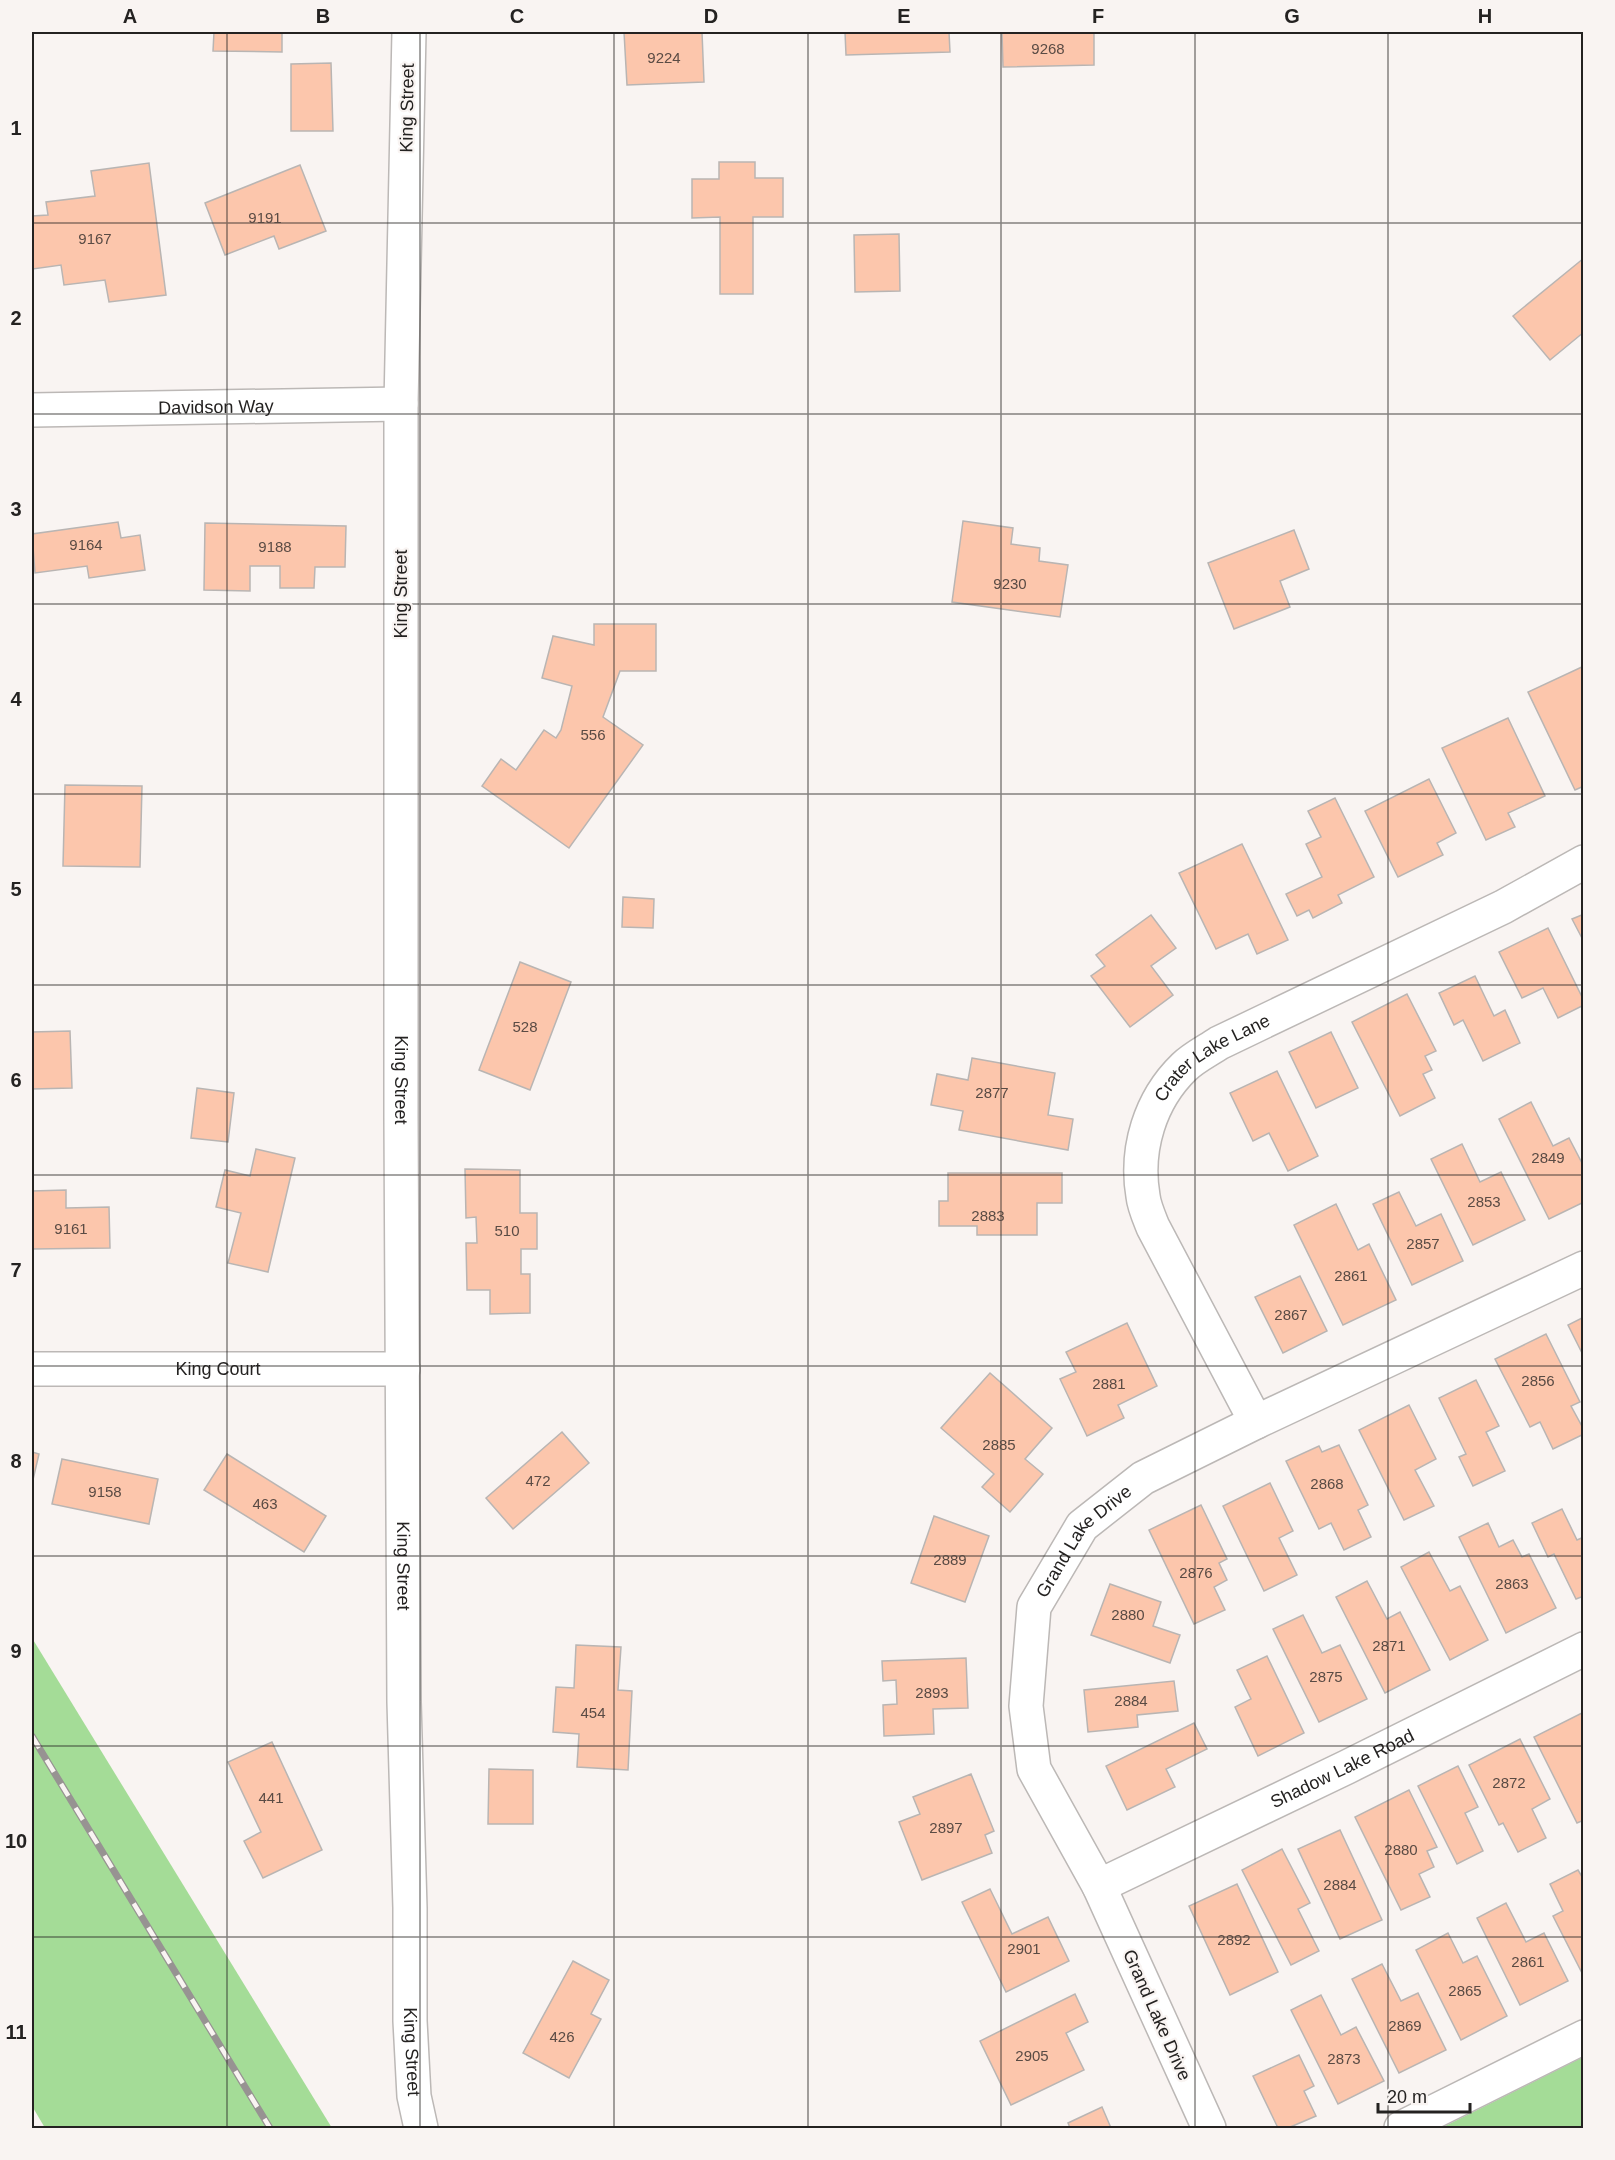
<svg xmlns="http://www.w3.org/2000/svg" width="1615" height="2160" viewBox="0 0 1615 2160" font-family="Helvetica,sans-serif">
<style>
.green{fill:#a4dc97}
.building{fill:#fcc6ac;stroke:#b9b5b3;stroke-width:1.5}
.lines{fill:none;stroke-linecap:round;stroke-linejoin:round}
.street-casing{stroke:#bcb8b6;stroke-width:36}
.street{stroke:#fff;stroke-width:33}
.rail-casing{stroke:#979392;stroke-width:7}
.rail{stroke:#f9f4f2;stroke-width:4.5;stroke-dasharray:14;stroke-linecap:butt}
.grid{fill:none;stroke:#242221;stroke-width:1.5;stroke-opacity:0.55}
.labels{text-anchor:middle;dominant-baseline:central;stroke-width:4.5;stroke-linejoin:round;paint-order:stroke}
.number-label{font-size:15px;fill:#5a4b44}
.street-label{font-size:18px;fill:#242221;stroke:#f9f4f2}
.neatline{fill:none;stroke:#242221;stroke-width:2}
.grid-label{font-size:20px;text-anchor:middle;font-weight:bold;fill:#242221}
</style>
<rect width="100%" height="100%" fill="#f9f4f2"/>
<g class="green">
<polygon points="32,1638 332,2128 45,2128 32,2106"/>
<polygon points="1583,2057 1583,2128 1441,2128"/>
</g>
<g class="building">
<polygon points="214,32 282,32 282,52 213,51"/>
<polygon points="624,32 702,32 704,82 627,85"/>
<polygon points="845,32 949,32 950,52 846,55"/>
<polygon points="1002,32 1094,32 1094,65 1003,67"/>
<polygon points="331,63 333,131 291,131 291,64"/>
<polygon points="719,162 755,162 755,178 783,178 783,217 753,217 753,294 720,294 720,217 692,218 692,179 719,179"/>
<polygon points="149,163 166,295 109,302 105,280 64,285 61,265 33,269 32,216 48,215 46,202 95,196 91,171"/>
<polygon points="300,165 326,231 279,249 274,236 225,255 205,203"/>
<polygon points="899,234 900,291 855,292 854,235"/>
<polygon points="1584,258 1584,332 1550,360 1513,316"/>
<polygon points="963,521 1013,528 1011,544 1040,548 1039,561 1068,565 1060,617 952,602"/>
<polygon points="118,522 121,538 140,535 145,570 89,578 87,566 35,573 32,534"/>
<polygon points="205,523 346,526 345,567 315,567 314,588 280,588 280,566 250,566 250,591 204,590"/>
<polygon points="1294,530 1309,569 1280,581 1290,607 1234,629 1208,563"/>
<polygon points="594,624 656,624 656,671 620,671 603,717 643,745 569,848 482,786 501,759 516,770 544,730 556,738 561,730 572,686 542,678 553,636 594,645"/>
<polygon points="1584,666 1584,786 1575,790 1528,692"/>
<polygon points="1508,718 1545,796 1508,813 1515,827 1486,840 1442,748"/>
<polygon points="1429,779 1456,833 1437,843 1443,855 1398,877 1365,811"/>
<polygon points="65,785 142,786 140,867 63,866"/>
<polygon points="1335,798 1374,877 1338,895 1342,903 1313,918 1309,910 1297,916 1286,894 1322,877 1306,844 1321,837 1308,811"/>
<polygon points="1242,844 1288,940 1257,954 1248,934 1216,949 1179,873"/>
<polygon points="623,897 654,899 653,928 622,927"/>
<polygon points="1584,914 1584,942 1572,919"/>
<polygon points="1151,915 1176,948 1151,966 1173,995 1130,1027 1091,976 1105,966 1096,955"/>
<polygon points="1548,928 1584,1001 1584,1005 1558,1018 1543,988 1522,998 1499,952"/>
<polygon points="520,962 571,982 530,1090 479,1070"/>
<polygon points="1475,976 1494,1016 1505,1010 1520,1043 1483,1061 1463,1020 1454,1025 1439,993"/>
<polygon points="1407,994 1436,1051 1425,1056 1432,1070 1423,1074 1435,1098 1400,1116 1352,1022"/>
<polygon points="70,1031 72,1088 32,1089 32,1032"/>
<polygon points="1331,1032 1358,1088 1316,1108 1289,1052"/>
<polygon points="972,1058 1055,1073 1048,1115 1073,1119 1068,1150 959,1130 963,1111 931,1105 937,1074 968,1080"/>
<polygon points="1277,1071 1318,1156 1288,1171 1269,1133 1253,1141 1230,1093"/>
<polygon points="197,1088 234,1093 228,1142 191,1138"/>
<polygon points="1531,1102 1553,1146 1569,1138 1584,1167 1584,1202 1549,1219 1499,1119"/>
<polygon points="1462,1144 1480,1182 1501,1172 1525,1220 1473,1245 1431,1159"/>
<polygon points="256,1149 295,1158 268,1272 228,1263 241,1213 216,1207 225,1170 250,1176"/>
<polygon points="465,1169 520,1170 520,1213 537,1213 537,1249 521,1249 521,1274 530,1274 530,1313 490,1314 490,1290 467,1290 466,1243 477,1243 476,1217 466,1218"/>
<polygon points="948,1173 1062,1173 1062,1203 1037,1203 1037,1235 977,1235 977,1226 939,1226 939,1201 948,1201"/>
<polygon points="66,1190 66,1208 109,1207 110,1248 32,1249 32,1191"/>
<polygon points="1399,1192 1416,1226 1441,1214 1463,1261 1412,1285 1373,1204"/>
<polygon points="1336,1204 1358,1250 1369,1244 1396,1300 1343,1325 1294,1225"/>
<polygon points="1300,1276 1327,1331 1283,1353 1255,1297"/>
<polygon points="1584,1317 1584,1357 1568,1325"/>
<polygon points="1127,1323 1157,1386 1118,1405 1124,1418 1087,1436 1060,1379 1076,1372 1066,1352"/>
<polygon points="1546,1334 1580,1402 1571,1406 1584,1430 1584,1434 1553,1449 1540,1422 1530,1427 1495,1359"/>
<polygon points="990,1373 1052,1428 1025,1459 1043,1474 1010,1512 982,1487 994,1474 941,1428"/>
<polygon points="1476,1380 1499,1426 1486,1432 1505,1471 1473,1486 1459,1457 1466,1454 1439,1398"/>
<polygon points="1409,1405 1436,1459 1415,1470 1434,1506 1404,1520 1359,1430"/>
<polygon points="562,1432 589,1463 513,1529 486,1498"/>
<polygon points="1339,1445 1368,1505 1358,1510 1371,1537 1344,1550 1331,1523 1319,1529 1286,1461 1319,1446 1322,1452"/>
<polygon points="32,1452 39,1454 32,1484"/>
<polygon points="227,1454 326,1516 304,1552 204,1490"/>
<polygon points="62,1459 158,1479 149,1524 52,1504"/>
<polygon points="1270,1483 1293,1531 1279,1538 1297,1575 1264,1591 1223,1506"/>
<polygon points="1201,1505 1227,1559 1219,1563 1227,1580 1214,1587 1225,1610 1194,1624 1149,1530"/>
<polygon points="1562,1509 1577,1540 1584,1537 1584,1596 1576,1599 1554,1554 1548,1557 1532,1523"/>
<polygon points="934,1516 989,1536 965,1602 911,1583"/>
<polygon points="1488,1523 1499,1547 1513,1540 1522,1557 1529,1554 1556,1608 1506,1633 1459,1537"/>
<polygon points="1429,1552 1450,1591 1460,1586 1488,1640 1450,1660 1401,1567"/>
<polygon points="1367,1581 1387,1619 1400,1612 1430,1670 1385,1693 1336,1597"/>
<polygon points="1110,1584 1161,1602 1153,1626 1180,1635 1170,1663 1091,1635"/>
<polygon points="1303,1615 1322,1653 1340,1645 1367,1699 1319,1722 1273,1629"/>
<polygon points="576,1645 621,1647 618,1690 632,1691 628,1770 577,1767 579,1734 553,1732 556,1687 574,1688"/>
<polygon points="1267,1656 1304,1733 1258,1756 1235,1707 1251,1699 1237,1670"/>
<polygon points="966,1658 968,1708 933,1709 934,1734 884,1736 883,1705 897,1704 896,1680 883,1681 882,1661"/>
<polygon points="1174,1681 1178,1711 1137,1715 1138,1727 1088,1732 1084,1690"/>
<polygon points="1582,1713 1584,1820 1577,1823 1534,1737"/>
<polygon points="1194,1723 1207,1749 1166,1769 1175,1787 1127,1810 1106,1766"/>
<polygon points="1520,1739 1550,1799 1532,1809 1546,1838 1518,1852 1503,1823 1499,1825 1469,1765"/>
<polygon points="272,1742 322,1850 263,1878 244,1841 261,1832 228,1762"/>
<polygon points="1458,1766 1478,1807 1465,1813 1483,1851 1457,1864 1418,1786"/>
<polygon points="489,1769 533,1770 533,1824 488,1824"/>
<polygon points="971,1774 994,1831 985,1835 992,1853 922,1880 899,1822 920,1814 913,1797"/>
<polygon points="1409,1790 1437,1847 1427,1851 1434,1867 1419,1874 1430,1897 1401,1910 1355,1817"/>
<polygon points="1340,1830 1382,1920 1340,1939 1298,1849"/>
<polygon points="1282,1849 1310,1903 1298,1909 1319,1951 1291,1965 1242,1870"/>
<polygon points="1578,1870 1584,1880 1584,1977 1553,1916 1563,1911 1550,1884"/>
<polygon points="1237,1884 1278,1972 1230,1995 1189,1906"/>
<polygon points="990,1889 1012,1934 1048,1917 1069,1961 1006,1992 962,1902"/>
<polygon points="1506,1903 1526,1942 1544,1933 1568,1981 1520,2005 1477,1918"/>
<polygon points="1448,1933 1463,1963 1477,1956 1507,2016 1461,2040 1416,1950"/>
<polygon points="573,1961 609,1980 591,2014 601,2019 569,2078 523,2053"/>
<polygon points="1382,1964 1401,2001 1418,1993 1446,2050 1399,2073 1352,1979"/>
<polygon points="1075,1994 1088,2022 1066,2033 1084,2070 1011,2105 980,2041"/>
<polygon points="1321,1995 1341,2035 1356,2027 1384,2081 1338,2104 1291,2010"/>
<polygon points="1299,2055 1314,2086 1304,2091 1316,2116 1288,2128 1278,2128 1253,2076"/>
<polygon points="1102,2107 1111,2128 1070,2128 1068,2123"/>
</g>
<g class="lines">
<g class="street-casing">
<g id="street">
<path id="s1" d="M409,32L401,404V1118L404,1702L410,1908V2021L414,2096L421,2128"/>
<path id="s2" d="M32,410L401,404"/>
<path id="s3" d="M32,1369H403"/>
<path id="s4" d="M1256,1422L1153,1227C1149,1217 1144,1206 1143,1196C1135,1149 1150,1100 1184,1067C1193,1058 1207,1051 1219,1043L1503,907L1584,862"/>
<path id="s5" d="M1099,1886L1347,1767L1584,1649"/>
<path id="s6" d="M1209,2128L1099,1886L1034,1769L1026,1706L1034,1607L1082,1526L1143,1478L1256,1422L1584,1268"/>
<polyline points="1401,2128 1584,2037"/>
</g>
</g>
<use href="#street" class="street"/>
<g class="rail-casing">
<polyline id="rail" points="32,1736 270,2128"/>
</g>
<use href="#rail" class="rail"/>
</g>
<path class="grid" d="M227,32V2128M420,32V2128M614,32V2128M808,32V2128M1001,32V2128M1195,32V2128M1388,32V2128M32,223H1584M32,414H1584M32,604H1584M32,794H1584M32,985H1584M32,1175H1584M32,1366H1584M32,1556H1584M32,1746H1584M32,1937H1584"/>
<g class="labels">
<g class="number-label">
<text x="1048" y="48">9268</text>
<text x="664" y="57">9224</text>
<text x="265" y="217">9191</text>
<text x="95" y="238">9167</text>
<text x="86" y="544">9164</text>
<text x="275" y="546">9188</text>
<text x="1010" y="583">9230</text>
<text x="593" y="734">556</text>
<text x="525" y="1026">528</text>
<text x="992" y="1092">2877</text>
<text x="1548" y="1157">2849</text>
<text x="1484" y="1201">2853</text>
<text x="988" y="1215">2883</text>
<text x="71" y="1228">9161</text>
<text x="507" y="1230">510</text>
<text x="1423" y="1243">2857</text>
<text x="1351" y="1275">2861</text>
<text x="1291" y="1314">2867</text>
<text x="1538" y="1380">2856</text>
<text x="1109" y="1383">2881</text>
<text x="999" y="1444">2885</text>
<text x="538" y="1480">472</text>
<text x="1327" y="1483">2868</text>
<text x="105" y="1491">9158</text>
<text x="265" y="1503">463</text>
<text x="950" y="1559">2889</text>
<text x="1196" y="1572">2876</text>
<text x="1512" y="1583">2863</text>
<text x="1128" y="1614">2880</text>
<text x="1389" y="1645">2871</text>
<text x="1326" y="1676">2875</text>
<text x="932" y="1692">2893</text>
<text x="1131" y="1700">2884</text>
<text x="593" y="1712">454</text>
<text x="1509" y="1782">2872</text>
<text x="271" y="1797">441</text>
<text x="946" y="1827">2897</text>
<text x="1401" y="1849">2880</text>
<text x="1340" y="1884">2884</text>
<text x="1234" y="1939">2892</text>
<text x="1024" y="1948">2901</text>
<text x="1528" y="1961">2861</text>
<text x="1465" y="1990">2865</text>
<text x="1405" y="2025">2869</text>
<text x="562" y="2036">426</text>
<text x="1032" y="2055">2905</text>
<text x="1344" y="2058">2873</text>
</g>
<g class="street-label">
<text transform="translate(407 108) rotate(-89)">King Street</text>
<text stroke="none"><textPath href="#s2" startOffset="184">Davidson Way</textPath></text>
<text transform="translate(401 594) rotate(-90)">King Street</text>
<text stroke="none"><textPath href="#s4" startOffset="422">Crater Lake Lane</textPath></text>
<text stroke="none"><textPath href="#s1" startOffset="1048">King Street</textPath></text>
<text stroke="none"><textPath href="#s3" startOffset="186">King Court</textPath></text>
<text stroke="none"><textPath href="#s6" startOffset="646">Grand Lake Drive</textPath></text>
<text stroke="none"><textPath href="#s1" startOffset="1534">King Street</textPath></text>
<text stroke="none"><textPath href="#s5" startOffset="270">Shadow Lake Road</textPath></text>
<text transform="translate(1157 2015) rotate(66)">Grand Lake Drive</text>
<text stroke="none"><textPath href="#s1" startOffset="2020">King Street</textPath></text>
</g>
</g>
<rect width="1615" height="2160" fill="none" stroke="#f9f4f2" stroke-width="66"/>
<path d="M1378 2103v9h92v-9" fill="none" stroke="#242221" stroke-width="3"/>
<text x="1387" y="2103" font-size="18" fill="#242221" stroke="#f9f4f2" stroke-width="4.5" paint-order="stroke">20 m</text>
<rect x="33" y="33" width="1549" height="2094" class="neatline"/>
<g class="grid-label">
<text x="130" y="23">A</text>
<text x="323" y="23">B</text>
<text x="517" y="23">C</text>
<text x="711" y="23">D</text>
<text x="904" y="23">E</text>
<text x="1098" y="23">F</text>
<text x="1292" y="23">G</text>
<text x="1485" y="23">H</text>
<text x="16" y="135">1</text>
<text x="16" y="325">2</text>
<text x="16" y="516">3</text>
<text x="16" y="706">4</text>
<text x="16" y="896">5</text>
<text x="16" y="1087">6</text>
<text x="16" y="1277">7</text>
<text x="16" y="1468">8</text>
<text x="16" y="1658">9</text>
<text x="16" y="1848">10</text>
<text x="16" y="2039">11</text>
</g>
</svg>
